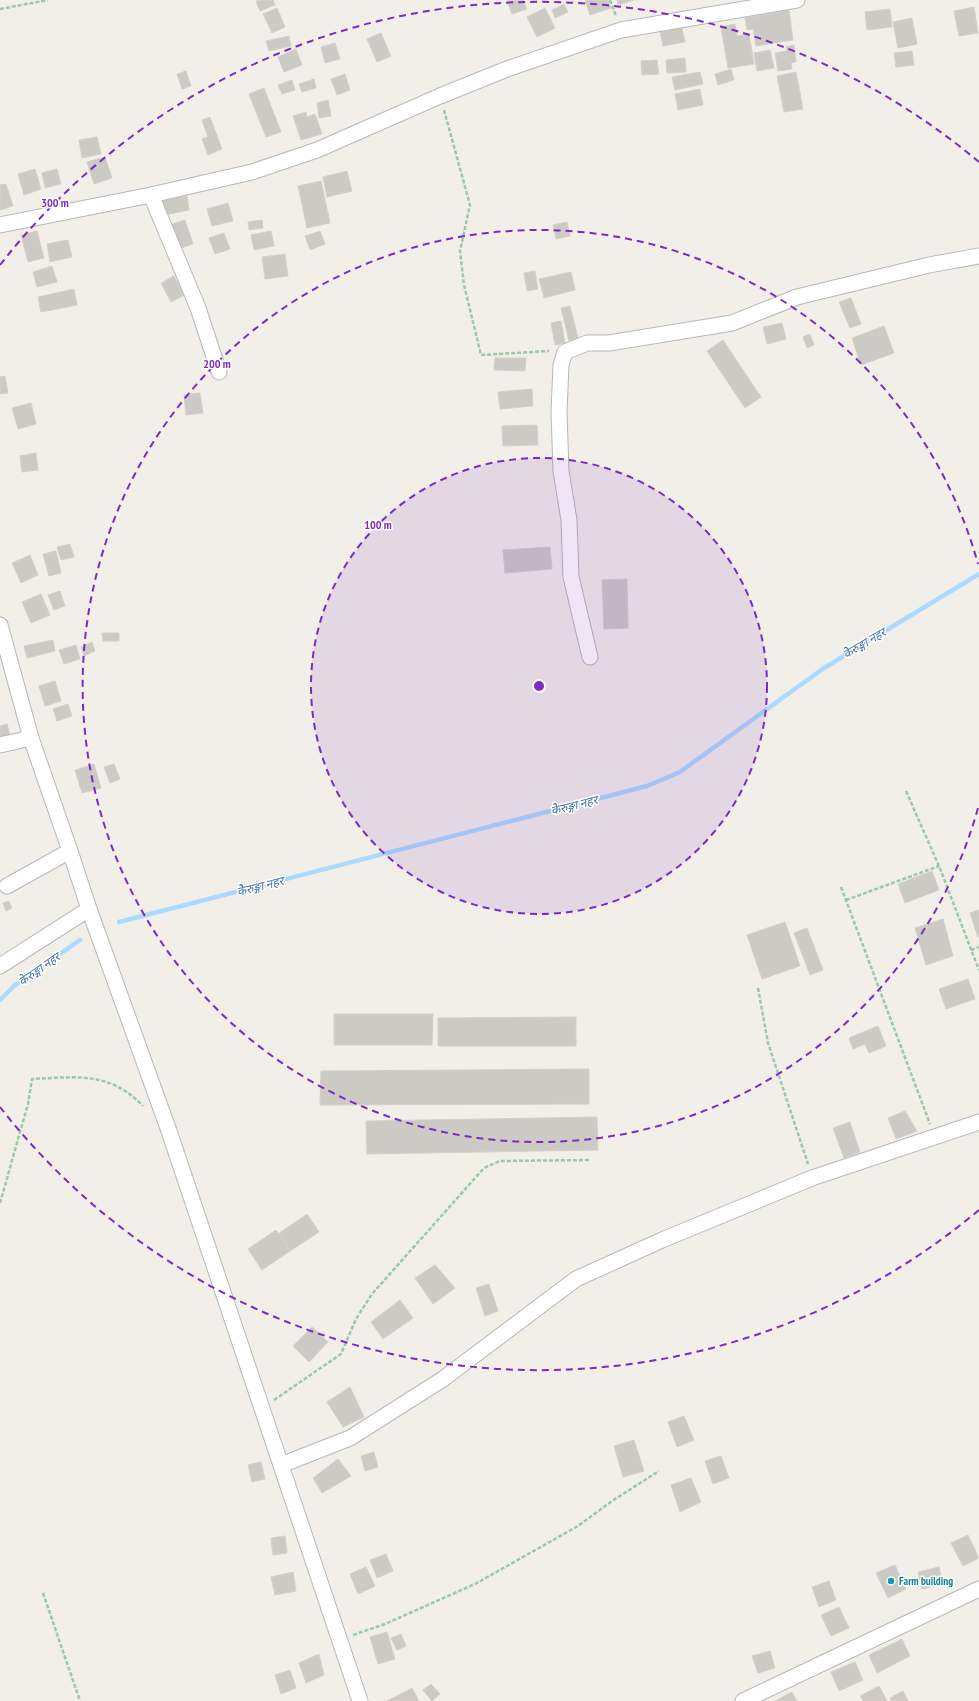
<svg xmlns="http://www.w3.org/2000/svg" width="979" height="1701" viewBox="0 0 979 1701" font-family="'PT Sans Narrow','Noto Sans Devanagari',sans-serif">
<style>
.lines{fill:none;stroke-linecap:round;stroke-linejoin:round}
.stream{stroke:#aadaff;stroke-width:4.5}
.building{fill:#cccac5;stroke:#d6d1c6}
.minor-casing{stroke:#b5b8bc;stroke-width:17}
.path{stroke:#9cc7a9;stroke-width:2.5;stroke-dasharray:4 2;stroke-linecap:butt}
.minor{stroke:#fff;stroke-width:15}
.ring{fill:none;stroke:#7b2cbf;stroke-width:2;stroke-dasharray:7 5}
.culture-dot{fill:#0f9aa8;stroke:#fff;stroke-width:1.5}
.labels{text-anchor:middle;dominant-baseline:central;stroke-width:3;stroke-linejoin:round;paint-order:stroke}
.culture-label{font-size:11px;font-weight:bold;fill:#0d838f;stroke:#fff;text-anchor:start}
.water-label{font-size:12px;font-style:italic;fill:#4174aa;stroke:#fff}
.centre{fill:#7b2cbf;stroke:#fff;stroke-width:2}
.ring-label{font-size:12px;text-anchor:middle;font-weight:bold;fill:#7b2cbf;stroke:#fff;stroke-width:3;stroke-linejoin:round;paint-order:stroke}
</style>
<rect width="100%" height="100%" fill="#f1efe8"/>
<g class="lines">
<g class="stream">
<polyline points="119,922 647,786 680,772 824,668 979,574"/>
<polyline points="0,1000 14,986 80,940"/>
</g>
</g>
<g class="building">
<polygon points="273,0 275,5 260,11 256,1"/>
<polygon points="523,0 527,9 512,14 507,1"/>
<polygon points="585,0 608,0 611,8 590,15"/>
<polygon points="617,0 634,0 618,5"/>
<polygon points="564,4 568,12 555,18 552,10"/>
<polygon points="974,7 978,33 959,36 954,11"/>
<polygon points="277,8 285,27 272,33 263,14"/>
<polygon points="545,8 555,28 537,37 527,17"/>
<polygon points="890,9 892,27 867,30 865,12"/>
<polygon points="789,10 793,40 756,46 753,29 747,30 745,18"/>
<polygon points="912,18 917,44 898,48 893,22"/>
<polygon points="735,24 737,36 749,34 754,64 728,68 721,27"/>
<polygon points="682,28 685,42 663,46 660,32"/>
<polygon points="381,33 391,56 377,62 367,39"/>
<polygon points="289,36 291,46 269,51 266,41"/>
<polygon points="335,43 340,59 325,63 321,47"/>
<polygon points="794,45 796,62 791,63 792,69 778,71 775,53 787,51 786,47"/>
<polygon points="296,49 302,65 284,72 278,57"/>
<polygon points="770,50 774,68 757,71 754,53"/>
<polygon points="912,51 914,65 896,67 894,53"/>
<polygon points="685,58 686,72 667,73 666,60"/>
<polygon points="657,60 659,74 642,75 641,61"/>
<polygon points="731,69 734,80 718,85 715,74"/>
<polygon points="186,71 191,86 182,89 177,74"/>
<polygon points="700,72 703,84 675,90 672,77"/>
<polygon points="796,72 803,109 784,112 777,76"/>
<polygon points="345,74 350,90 337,95 331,79"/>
<polygon points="314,79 316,88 302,92 299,84"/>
<polygon points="292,80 295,90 282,94 278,85"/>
<polygon points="264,88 281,132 266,137 249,94"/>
<polygon points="700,89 703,105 678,110 675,94"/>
<polygon points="328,100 331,116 319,118 317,103"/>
<polygon points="306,112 307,117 315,114 322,134 301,140 293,116"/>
<polygon points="210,117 222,149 208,155 202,139 208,137 202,120"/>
<polygon points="97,137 101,154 82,158 79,140"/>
<polygon points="105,157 112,178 94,184 87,162"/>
<polygon points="35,169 41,189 24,195 18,174"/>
<polygon points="57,169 61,184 45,188 42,173"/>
<polygon points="347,171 352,191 327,197 323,177"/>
<polygon points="321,181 330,223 307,228 298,186"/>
<polygon points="6,184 13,206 0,210 0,185"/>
<polygon points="187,196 189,210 165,215 162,200"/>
<polygon points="228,203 233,221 212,226 207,209"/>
<polygon points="185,220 193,244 175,250 166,226"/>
<polygon points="262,220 263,228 249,230 248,222"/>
<polygon points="567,222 570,236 556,239 553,225"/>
<polygon points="37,231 44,258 28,262 21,235"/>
<polygon points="271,231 274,246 254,250 251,235"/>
<polygon points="320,231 325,244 310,250 305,236"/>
<polygon points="224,233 230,249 215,254 209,238"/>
<polygon points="68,240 72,257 50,262 47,244"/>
<polygon points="285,254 288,276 265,279 262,257"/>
<polygon points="52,266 57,282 37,287 33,272"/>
<polygon points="535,271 538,289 527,291 524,273"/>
<polygon points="571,272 575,290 544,298 539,279"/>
<polygon points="174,276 184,295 171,302 161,283"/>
<polygon points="74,289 77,305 41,312 38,297"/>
<polygon points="851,298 861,324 850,328 839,302"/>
<polygon points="570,306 578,338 569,341 561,308"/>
<polygon points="561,321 565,343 555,345 551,323"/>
<polygon points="782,323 786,339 767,344 763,327"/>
<polygon points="884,326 894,353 861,365 852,338"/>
<polygon points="810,334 814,345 807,348 803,337"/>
<polygon points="723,340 761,397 745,408 707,351"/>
<polygon points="495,358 526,358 525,371 494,370"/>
<polygon points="5,376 8,393 0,394 0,377"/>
<polygon points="532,389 533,406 500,409 498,392"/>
<polygon points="200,393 203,413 186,415 184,395"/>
<polygon points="31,403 36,424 18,429 12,408"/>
<polygon points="537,425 538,445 503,446 502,426"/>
<polygon points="36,453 38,470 22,472 20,456"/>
<polygon points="70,544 74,557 61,560 57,547"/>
<polygon points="550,547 552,569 505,573 503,550"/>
<polygon points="56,551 61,573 49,576 43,554"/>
<polygon points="30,555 38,575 21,583 12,563"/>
<polygon points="627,579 628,628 604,629 602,580"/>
<polygon points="60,591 65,606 54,610 48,595"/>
<polygon points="41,594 50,615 31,623 22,602"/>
<polygon points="102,633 119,633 119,641 103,641"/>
<polygon points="53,640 55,651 27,658 24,646"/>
<polygon points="92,642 95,651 84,656 81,647"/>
<polygon points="76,645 80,659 64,664 59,650"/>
<polygon points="55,681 61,701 45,706 39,686"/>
<polygon points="68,704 72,716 57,721 53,709"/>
<polygon points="7,724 10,735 0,739 0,726"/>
<polygon points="94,764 101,788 82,793 75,770"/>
<polygon points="114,764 120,779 110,783 104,767"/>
<polygon points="932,871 939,890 905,903 898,884"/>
<polygon points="9,901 12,908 6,911 3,903"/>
<polygon points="979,910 979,937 978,937 970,913"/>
<polygon points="943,919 953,956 926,965 915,928"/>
<polygon points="785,922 800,966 762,979 747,935"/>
<polygon points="807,928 823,970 810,975 794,933"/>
<polygon points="968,979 975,999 946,1009 939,989"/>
<polygon points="334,1014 433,1014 432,1045 334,1045"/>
<polygon points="576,1017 576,1046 438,1046 438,1018"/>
<polygon points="878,1026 886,1046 869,1053 865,1044 853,1049 849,1038"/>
<polygon points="589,1069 589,1104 320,1105 321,1071"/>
<polygon points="905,1111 917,1131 896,1139 888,1118"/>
<polygon points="597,1117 598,1150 367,1154 366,1121"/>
<polygon points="850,1122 860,1152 844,1158 833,1128"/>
<polygon points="307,1214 319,1232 290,1251 278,1234"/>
<polygon points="276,1230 290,1251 262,1270 248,1249"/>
<polygon points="435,1265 455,1288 433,1304 415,1278"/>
<polygon points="489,1284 498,1311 485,1316 476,1288"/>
<polygon points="400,1300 413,1318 383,1339 371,1322"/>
<polygon points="312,1327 328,1342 309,1362 293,1346"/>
<polygon points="350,1387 364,1417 343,1427 327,1402"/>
<polygon points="684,1416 694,1440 677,1447 668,1422"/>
<polygon points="634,1440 644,1471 623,1477 614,1446"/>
<polygon points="374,1452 378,1467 365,1471 361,1456"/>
<polygon points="721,1456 729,1478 713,1484 705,1461"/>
<polygon points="338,1459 351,1476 322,1493 313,1478"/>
<polygon points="261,1462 265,1479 252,1482 248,1465"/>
<polygon points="691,1478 701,1502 680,1512 671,1485"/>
<polygon points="968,1535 979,1558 963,1566 951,1543"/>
<polygon points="285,1536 287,1553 273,1555 271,1538"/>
<polygon points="386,1554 393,1571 377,1578 370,1560"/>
<polygon points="895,1565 906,1589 888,1598 876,1573"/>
<polygon points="366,1567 375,1586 358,1594 350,1574"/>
<polygon points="939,1567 943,1584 922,1589 918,1572"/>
<polygon points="293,1572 296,1591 275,1595 271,1577"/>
<polygon points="829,1581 836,1600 819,1607 812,1587"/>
<polygon points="839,1607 849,1628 831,1636 821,1615"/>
<polygon points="387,1632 395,1659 378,1664 370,1637"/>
<polygon points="401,1634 406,1646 397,1650 391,1638"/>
<polygon points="902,1639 910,1656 877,1673 869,1655"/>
<polygon points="770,1651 775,1668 758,1673 752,1656"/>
<polygon points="319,1654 324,1675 306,1683 299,1663"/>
<polygon points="855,1662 863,1680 839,1691 831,1672"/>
<polygon points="290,1670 296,1688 281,1694 275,1675"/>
<polygon points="431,1684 440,1694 432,1701 423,1690"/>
<polygon points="879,1686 887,1701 863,1701 860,1696"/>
<polygon points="412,1688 419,1701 387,1701"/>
<polygon points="903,1691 908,1701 891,1701 890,1698"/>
<polygon points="792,1692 797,1701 775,1701"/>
</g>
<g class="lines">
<g class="minor-casing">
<g id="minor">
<polyline points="151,195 198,308 219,372"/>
<polyline points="0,225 151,195 252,172 317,150 440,96 507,69 621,30 797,0"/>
<polyline points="0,625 31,738 70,851 89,909 169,1131 360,1701"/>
<polyline points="590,657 571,577 569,520 561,471 559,412 561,365 565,352 587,343 609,343 732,323 797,297 929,265 979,256"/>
<polyline points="0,745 31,738"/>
<polyline points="7,886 70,851"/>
<polyline points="0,966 89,909"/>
<polyline points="281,1465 350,1438 443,1379 576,1279 662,1240 812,1178 979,1122"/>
<polyline points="743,1701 979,1589"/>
</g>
</g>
<g class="path">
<polyline points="610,0 616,16"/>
<polyline points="0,9 48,0"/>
<polyline points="444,110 470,205 460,251 464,285 481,355 549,351"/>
<polyline points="906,791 939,866 979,970"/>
<polyline points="841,887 930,1124"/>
<polyline points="846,900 939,866"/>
<polyline points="971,950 979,947"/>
<polyline points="758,988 768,1043 808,1164"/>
<path d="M0,1203L28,1104L32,1079C77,1077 109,1071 143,1106"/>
<polyline points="274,1400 341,1354 356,1319 372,1294 484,1168 500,1161 591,1160"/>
<polyline points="43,1593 80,1701"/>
<polyline points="353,1635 385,1624 475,1584 578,1526 612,1501 659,1471"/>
</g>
<use href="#minor" class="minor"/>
</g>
<circle cx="539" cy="686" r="228" fill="#7b2cbf" fill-opacity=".12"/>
<g class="ring">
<circle cx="539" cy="686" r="228"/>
<path d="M978 808A456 456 0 1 1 978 564"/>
<path d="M979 1210A684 684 0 0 1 0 1107M0 265A684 684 0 0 1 979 162"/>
</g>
<circle class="culture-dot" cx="891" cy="1581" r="4"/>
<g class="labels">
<g class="culture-label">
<text x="899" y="1581">Farm building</text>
</g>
<g class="water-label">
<text transform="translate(864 643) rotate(-31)">केेरुङ्गा नहर</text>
<text transform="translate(574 805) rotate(-14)">केेरुङ्गा नहर</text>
<text transform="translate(260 886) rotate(-14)">केेरुङ्गा नहर</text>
<text transform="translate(39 969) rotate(-35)">केरुङ्गा नहर</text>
</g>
</g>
<circle cx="539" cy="686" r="6" class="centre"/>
<g class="ring-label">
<text x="55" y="207">300 m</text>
<text x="217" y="368">200 m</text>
<text x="378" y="529">100 m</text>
</g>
</svg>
